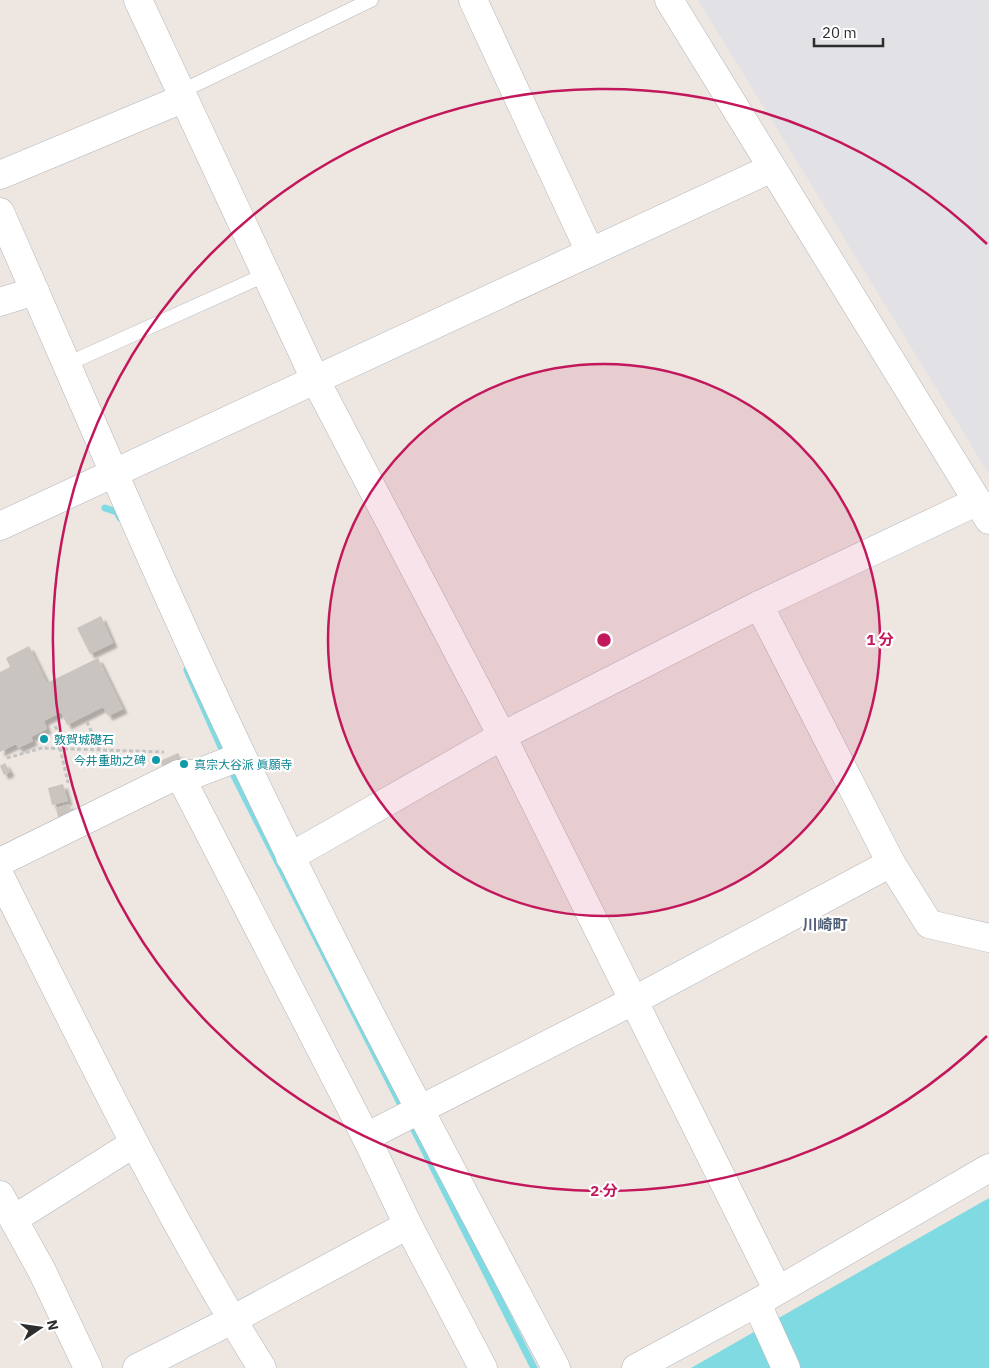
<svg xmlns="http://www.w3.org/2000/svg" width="989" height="1368" viewBox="0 0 989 1368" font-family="'IBM Plex Sans','Noto Sans JP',sans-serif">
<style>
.industrial{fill:#e1e1e6}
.water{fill:#80dae2}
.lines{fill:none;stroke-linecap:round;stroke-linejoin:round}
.stream{stroke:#80dae2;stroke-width:7}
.building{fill:#c9c4bf;filter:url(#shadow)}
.lane-casing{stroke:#b1b5bb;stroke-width:15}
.street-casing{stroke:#b1b5bb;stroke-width:29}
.secondary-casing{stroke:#b1b5bb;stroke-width:29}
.path{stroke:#c4c4c4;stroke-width:3;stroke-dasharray:4 2.5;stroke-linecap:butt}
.lane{stroke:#fff;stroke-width:14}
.street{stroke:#fff;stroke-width:28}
.secondary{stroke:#fff;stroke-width:28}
.ring{fill:none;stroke:#c2185b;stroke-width:2.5}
.culture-dot{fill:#0f9aa8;stroke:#fff;stroke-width:2}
.labels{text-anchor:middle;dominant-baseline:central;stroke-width:4.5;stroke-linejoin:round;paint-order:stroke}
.culture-label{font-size:12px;fill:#0d838f;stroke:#fff;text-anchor:start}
.quarter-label{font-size:15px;font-weight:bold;fill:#526079;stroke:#fff}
.centre{fill:#c2185b;stroke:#fff;stroke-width:2.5}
.ring-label{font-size:15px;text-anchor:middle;font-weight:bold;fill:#c2185b;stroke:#fff;stroke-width:4.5;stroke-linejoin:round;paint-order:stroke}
</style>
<defs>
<filter id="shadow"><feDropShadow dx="4.5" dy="4.5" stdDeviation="1" flood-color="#0004"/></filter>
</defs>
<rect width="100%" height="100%" fill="#ede6e1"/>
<polygon class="industrial" points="698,0 989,0 989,474"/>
<polygon class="water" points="989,1198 989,1368 691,1368"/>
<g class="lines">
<g class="stream">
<polyline points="105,508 117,512 120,518"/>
<polyline points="187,670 225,756"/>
<polyline points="229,766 404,1111"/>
<polyline points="409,1120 534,1368"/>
</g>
</g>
<g class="building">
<polygon points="101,616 113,643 90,654 77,628"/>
<polygon points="29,646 47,683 98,658 123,709 108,716 103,707 67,725 61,712 44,721 47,729 31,737 33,741 18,748 16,744 0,752 0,672 10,667 6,658"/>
<polygon points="178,753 183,762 165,771 160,761"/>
<polygon points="5,763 10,772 4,775 0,766"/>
<polygon points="63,784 68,801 52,805 48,788"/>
<polygon points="69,804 73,817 59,821 56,808"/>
</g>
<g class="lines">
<g class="lane-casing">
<g id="lane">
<polyline points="180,92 371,0"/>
<polyline points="65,365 265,275"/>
</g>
</g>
<g class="street-casing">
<g id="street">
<polyline points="138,0 315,379 502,736 777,1289"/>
<polyline points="473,0 590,252"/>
<polyline points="0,175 182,99"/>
<path d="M0,212C81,395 158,580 244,760C342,966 450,1167 556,1368"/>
<polyline points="0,302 35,291"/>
<polyline points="759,605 891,863 929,924 989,938"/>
<polyline points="179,774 366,1137 408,1225 483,1368"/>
<polyline points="290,857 502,736 759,605 978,501"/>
<polyline points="0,862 179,774 195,774 242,756"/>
<path d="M0,876C83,1042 163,1210 262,1368"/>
<polyline points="366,1137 633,1001 891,863"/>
<polyline points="0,1195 42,1271 88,1368"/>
<polyline points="14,1219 133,1144"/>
<polyline points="137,1368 232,1320 408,1225"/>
</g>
</g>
<g class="secondary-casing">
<g id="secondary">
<polyline points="669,0 989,520"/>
<polyline points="0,526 772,168"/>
<polyline points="760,1301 762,1315 786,1368"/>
<polyline points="636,1368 760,1301 989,1168"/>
</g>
</g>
<g class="path">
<polyline points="87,722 100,750"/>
<polyline points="55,726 66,748"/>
<polyline points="60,748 68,783"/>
<polyline points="7,758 42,748 164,752"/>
</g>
<use href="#lane" class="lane"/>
<use href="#street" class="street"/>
<use href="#secondary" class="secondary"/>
</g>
<circle cx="604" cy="640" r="276" fill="#c2185b" fill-opacity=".12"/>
<g class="ring">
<circle cx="604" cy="640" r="276"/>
<path d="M987 1036A551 551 0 1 1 987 244"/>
</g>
<g class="culture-dot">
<circle cx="44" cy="739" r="5"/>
<circle cx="156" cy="760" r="5"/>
<circle cx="184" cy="764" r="5"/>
</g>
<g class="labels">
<g class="culture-label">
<text x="54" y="739">敦賀城礎石</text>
<text x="146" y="760" text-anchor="end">今井重助之碑</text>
<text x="194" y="764">真宗大谷派 眞願寺</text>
</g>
<g class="quarter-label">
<text x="825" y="924">川崎町</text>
</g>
</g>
<circle cx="604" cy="640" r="8" class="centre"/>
<g class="ring-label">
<text x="880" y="645">1 分</text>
<text x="604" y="1196">2 分</text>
</g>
<g transform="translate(40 1328) rotate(77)" stroke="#ffffff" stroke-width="4" paint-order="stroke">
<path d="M0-4L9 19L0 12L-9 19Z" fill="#2d2d2d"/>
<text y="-8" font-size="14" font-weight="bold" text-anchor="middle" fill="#2d2d2d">N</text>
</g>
<path d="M814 38v8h69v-8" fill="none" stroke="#2d2d2d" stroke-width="2.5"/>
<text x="822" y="38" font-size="15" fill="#2d2d2d" stroke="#ffffff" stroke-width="4" paint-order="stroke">20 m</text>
</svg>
